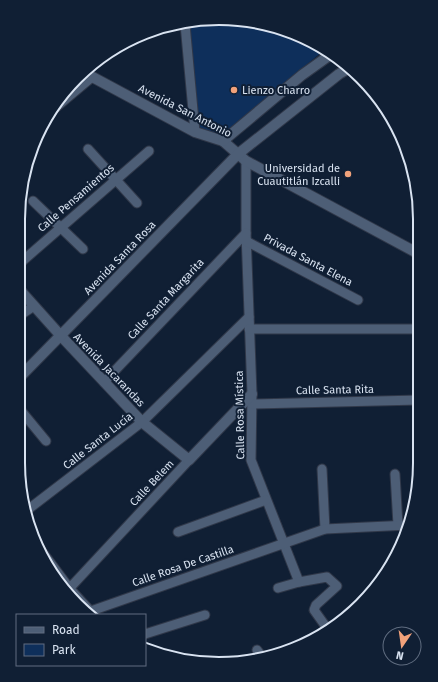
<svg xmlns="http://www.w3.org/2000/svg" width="438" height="682" viewBox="0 0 438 682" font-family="'Fira Sans',sans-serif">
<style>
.green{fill:#0e2f5b}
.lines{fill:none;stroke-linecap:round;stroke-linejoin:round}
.street-casing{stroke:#303849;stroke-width:11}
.secondary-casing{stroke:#303849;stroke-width:12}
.street{stroke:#4d5e76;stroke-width:9}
.secondary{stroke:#4d5e76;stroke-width:10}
.poi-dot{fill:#f1a27b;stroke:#101f34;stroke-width:1.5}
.labels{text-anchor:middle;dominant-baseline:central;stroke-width:4;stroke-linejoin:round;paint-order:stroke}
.poi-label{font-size:11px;fill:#d9e3f1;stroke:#101f34;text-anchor:start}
.street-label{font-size:11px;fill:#d9e3f1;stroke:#101f34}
.rim{fill:none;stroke:#d9e3f1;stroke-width:2}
</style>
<rect width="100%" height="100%" fill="#101f34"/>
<polygon class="green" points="206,18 283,29 323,51 220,137 196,128 187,23"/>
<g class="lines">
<g class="street-casing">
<g id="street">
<polyline points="185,24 195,132"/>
<polyline points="55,108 92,77"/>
<polyline points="88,149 137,203"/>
<polyline points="246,161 246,233 252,394 251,460 299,582"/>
<polyline points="33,201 83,249"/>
<polyline points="246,241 358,300"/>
<polyline points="19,264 149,151"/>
<polyline points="19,316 34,306"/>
<polyline points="249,329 419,329"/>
<polyline points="104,382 246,233"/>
<polyline points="252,404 419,400"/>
<polyline points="18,407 46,441"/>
<polyline points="322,469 325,529"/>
<polyline points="395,474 398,525"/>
<polyline points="26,511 142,422 249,317"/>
<polyline points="178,532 266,500"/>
<polyline points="37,545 70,589 94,615"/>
<polyline points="278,588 299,582 327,577 337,586 316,605 314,610 329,631"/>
<polyline points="67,591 189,460"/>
<polyline points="91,611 325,529 409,525"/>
<polyline points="145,634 205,615"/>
<polyline points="257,650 263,658"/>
</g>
</g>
<g class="secondary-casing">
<g id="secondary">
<polyline points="85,73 195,132 223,141 246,161 419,254"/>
<polyline points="223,141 302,75 330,55"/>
<polyline points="19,289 61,336 142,422 189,460 252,394"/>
<polyline points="19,378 238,154 339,74 351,67"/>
</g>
</g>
<use href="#street" class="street"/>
<use href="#secondary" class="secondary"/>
</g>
<g class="poi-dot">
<circle cx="234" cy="90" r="4"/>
<circle cx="348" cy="174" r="4"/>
</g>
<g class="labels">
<g class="poi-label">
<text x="242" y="90">Lienzo Charro</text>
<text x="340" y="168" text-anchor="end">Universidad de<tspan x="340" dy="13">Cuautitlán Izcalli</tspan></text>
</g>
<g class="street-label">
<text transform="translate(185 111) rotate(27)">Avenida San Antonio</text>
<text transform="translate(76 198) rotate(-41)">Calle Pensamientos</text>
<text transform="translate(120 258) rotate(-46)">Avenida Santa Rosa</text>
<text transform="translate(308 260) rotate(28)">Privada Santa Elena</text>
<text transform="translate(166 299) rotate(-47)">Calle Santa Margarita</text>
<text transform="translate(109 370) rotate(46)">Avenida Jacarandas</text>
<text transform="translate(335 390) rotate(-1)">Calle Santa Rita</text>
<text transform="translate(240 415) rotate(-91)">Calle Rosa Mística</text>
<text transform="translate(98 441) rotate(-38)">Calle Santa Lucía</text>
<text transform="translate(152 483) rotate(-47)">Calle Belem</text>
<text transform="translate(183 566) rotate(-19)">Calle Rosa De Castilla</text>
</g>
</g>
<path d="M0 0H438V682H0ZM219 25H219A194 194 0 0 1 413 219V463A194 194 0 0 1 219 657H219A194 194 0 0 1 25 463V219A194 194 0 0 1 219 25Z" fill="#101f34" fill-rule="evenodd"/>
<path class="rim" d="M219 25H219A194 194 0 0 1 413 219V463A194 194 0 0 1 219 657H219A194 194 0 0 1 25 463V219A194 194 0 0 1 219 25Z"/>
<rect x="16" y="614" width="130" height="52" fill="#101f34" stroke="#606d80"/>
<rect x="24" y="627" width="20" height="6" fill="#4d5e76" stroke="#606d80"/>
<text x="52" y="634" font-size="12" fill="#d9e3f1">Road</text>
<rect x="24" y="644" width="20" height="12" fill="#0e2f5b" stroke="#606d80"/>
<text x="52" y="654" font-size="12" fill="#d9e3f1">Park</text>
<g transform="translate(402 646) rotate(193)"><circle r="19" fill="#101f34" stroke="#606d80"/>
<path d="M0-3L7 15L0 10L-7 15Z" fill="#f1a27b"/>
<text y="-6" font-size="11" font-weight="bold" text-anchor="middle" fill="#d9e3f1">N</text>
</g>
</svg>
